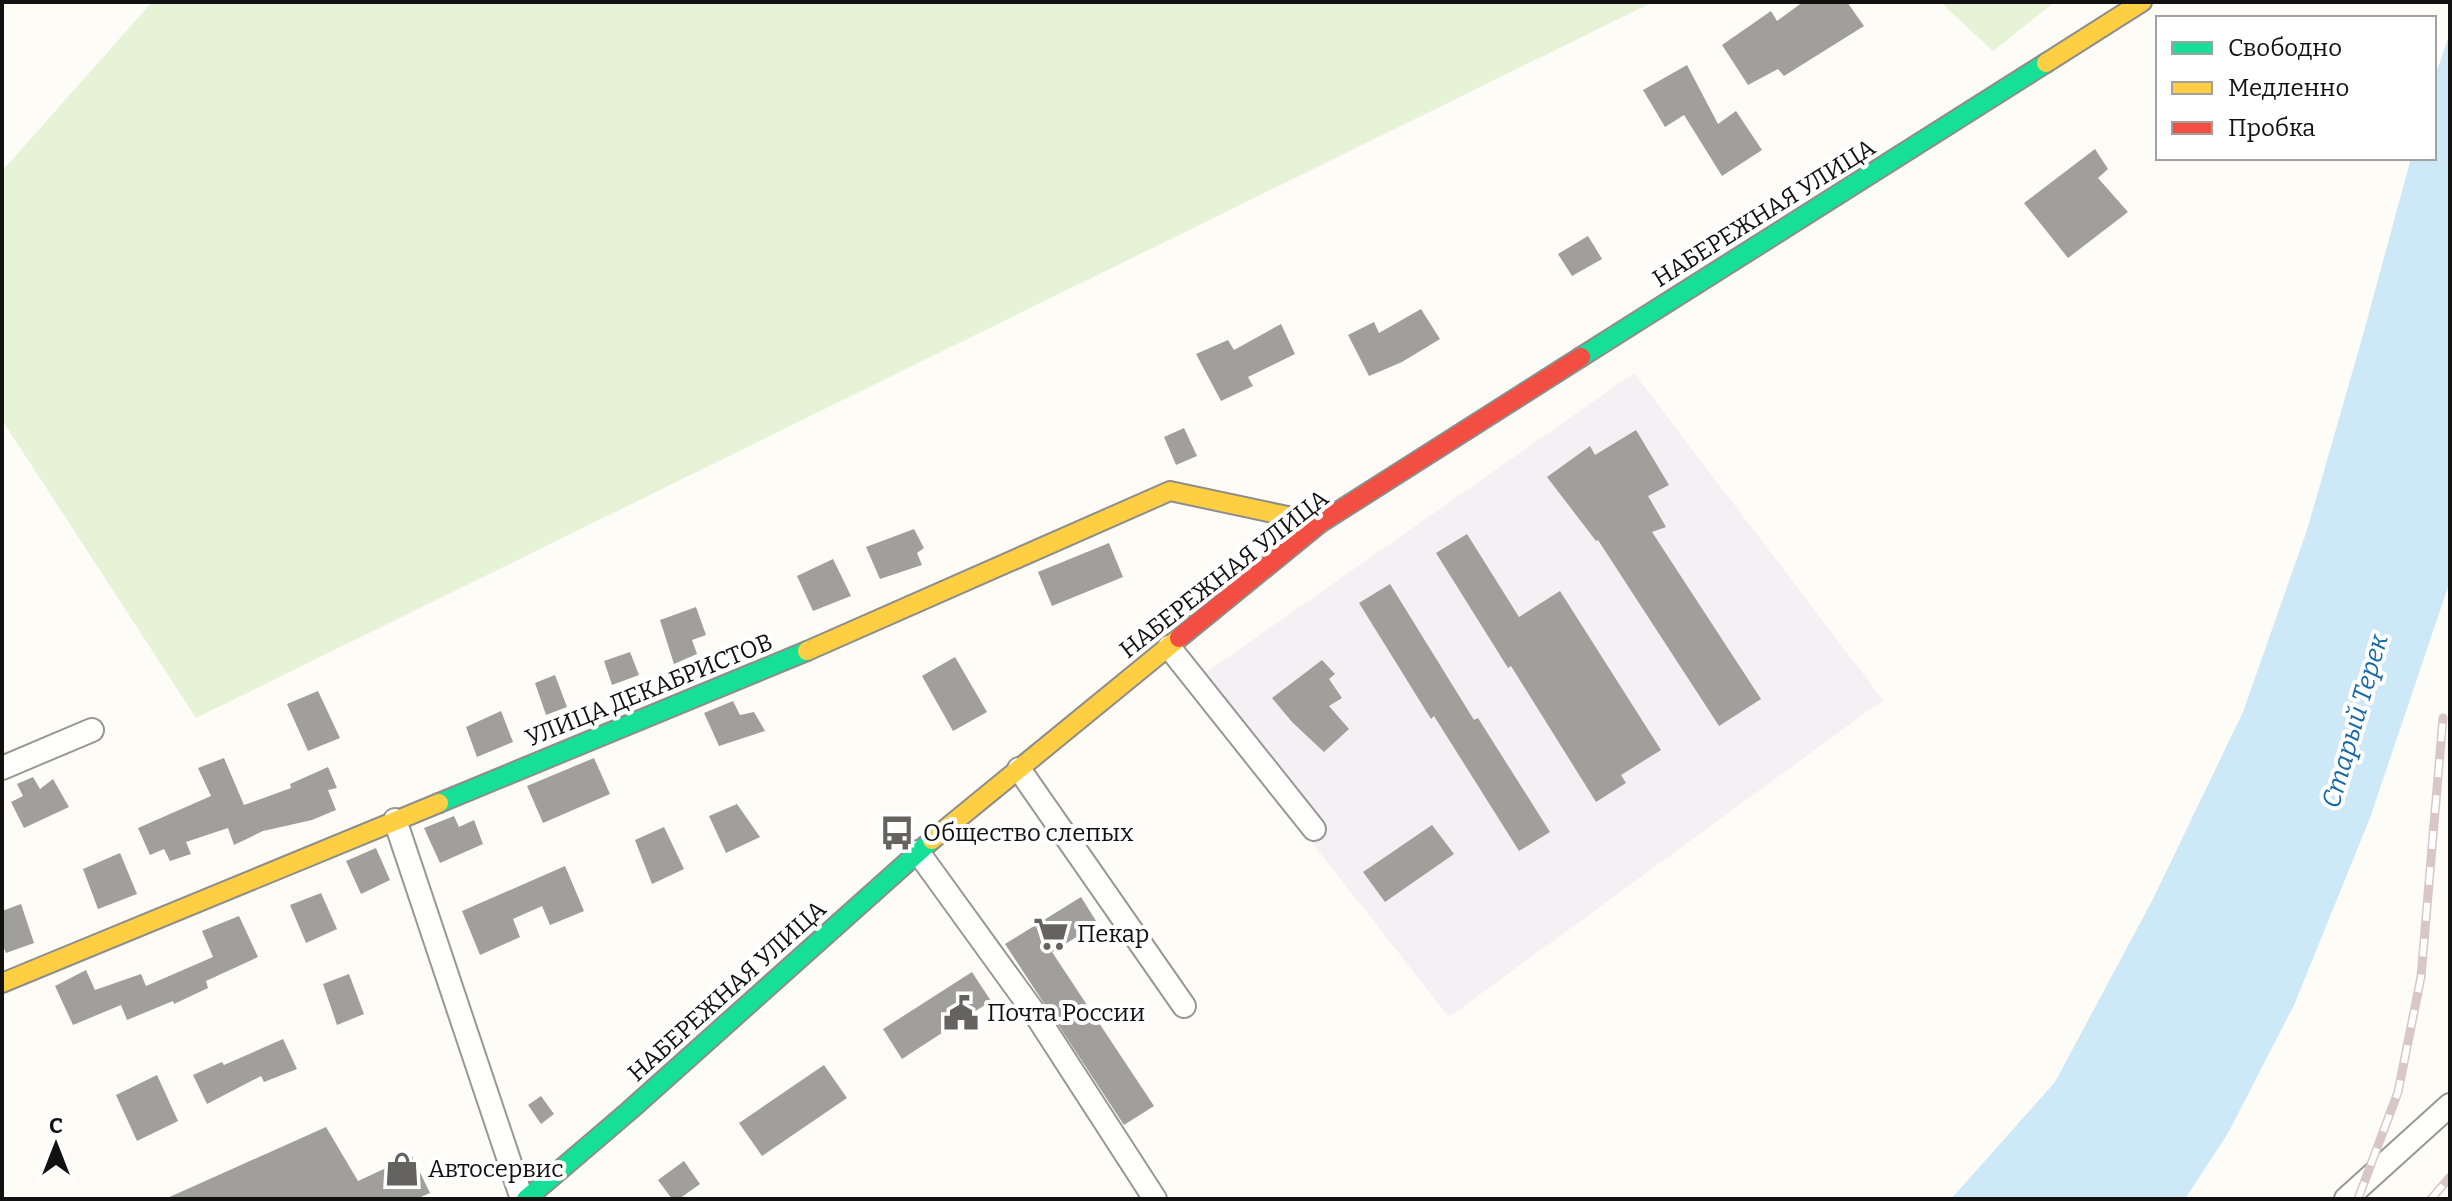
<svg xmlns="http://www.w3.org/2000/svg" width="2452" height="1201" viewBox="0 0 2452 1201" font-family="Bitter,serif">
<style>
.industrial{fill:#f5f0f3}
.green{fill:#e7f3d7}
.water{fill:#cde8f7}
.building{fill:#a19f9c}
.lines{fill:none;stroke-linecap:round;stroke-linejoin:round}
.street-casing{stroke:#979795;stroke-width:26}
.fast-casing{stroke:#8e8d8b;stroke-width:22}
.slow-casing{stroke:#8e8d8b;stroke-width:22}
.jam-casing{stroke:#8e8d8b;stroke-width:22}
.street{stroke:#fffffe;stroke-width:22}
.fast{stroke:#16e098;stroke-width:18}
.slow{stroke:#ffcf43;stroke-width:18}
.jam{stroke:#f24e42;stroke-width:18}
.rail-casing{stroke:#d9c6c7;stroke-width:9}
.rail{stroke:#fff;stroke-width:6;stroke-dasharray:18;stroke-linecap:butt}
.labels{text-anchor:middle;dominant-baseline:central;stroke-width:8;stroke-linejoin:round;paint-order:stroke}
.street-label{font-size:24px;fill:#111;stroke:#fff}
.poi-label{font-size:24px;fill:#111;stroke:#fff;text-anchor:start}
.water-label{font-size:26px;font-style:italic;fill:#1768a6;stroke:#fff}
</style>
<rect width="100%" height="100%" fill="#fdfcf7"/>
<polygon class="industrial" points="1634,373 1883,700 1449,1017 1188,685"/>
<g class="green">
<polygon points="152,2 1653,2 196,718 2,420 2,171"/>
<polygon points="1940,2 2055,2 1993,51"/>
</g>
<polygon class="water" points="2450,33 2450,581 2370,818 2294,1005 2228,1133 2185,1199 1951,1199 2055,1082 2153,899 2243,712 2307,530 2363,335 2411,158 2434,158 2434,79"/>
<g class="building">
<polygon points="1803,2 1847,2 1864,26 1784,76 1778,69 1748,85 1722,45 1771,11 1777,21"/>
<polygon points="1687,65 1718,124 1736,111 1762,150 1722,176 1684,115 1665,127 1643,90"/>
<polygon points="2095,149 2108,169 2098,178 2128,212 2068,258 2024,203"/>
<polygon points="1588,236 1602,259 1572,276 1558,254"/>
<polygon points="1421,309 1440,339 1402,362 1369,376 1348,335 1374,322 1379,333"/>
<polygon points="1281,324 1295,354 1248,377 1253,386 1221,401 1196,354 1228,340 1234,350"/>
<polygon points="1184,428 1197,456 1176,465 1164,437"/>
<polygon points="1636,430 1669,485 1648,496 1666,527 1652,532 1761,699 1719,726 1598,540 1596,541 1547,477 1590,446 1595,455"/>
<polygon points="914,529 924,548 917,553 922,565 880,579 866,547"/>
<polygon points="1467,534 1519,617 1560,591 1661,750 1621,775 1626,783 1596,802 1511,666 1508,668 1436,553"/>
<polygon points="1109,543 1123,577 1052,606 1038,572"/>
<polygon points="833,559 851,596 813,611 797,576"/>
<polygon points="1390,584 1474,720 1478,718 1550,832 1519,851 1434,716 1431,719 1359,603"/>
<polygon points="696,607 706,635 692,640 697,654 674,664 660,620"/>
<polygon points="630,652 639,675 612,685 604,661"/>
<polygon points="955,657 987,712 953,731 922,676"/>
<polygon points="1322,660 1335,674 1329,679 1342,698 1329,706 1349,729 1324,752 1292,722 1272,698"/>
<polygon points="555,675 567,707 546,715 535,683"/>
<polygon points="318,691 340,738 308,751 287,704"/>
<polygon points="733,701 740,715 754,712 765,731 719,746 704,713"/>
<polygon points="501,711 513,742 477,757 466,727"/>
<polygon points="224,758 244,805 291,788 290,784 328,767 337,788 328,790 336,810 312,820 263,831 234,845 228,828 186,842 191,854 170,861 164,849 150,855 138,828 211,796 198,768"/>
<polygon points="594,758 610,794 543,823 527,786"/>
<polygon points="33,777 40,789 53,779 69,807 24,828 11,802 23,796 17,784"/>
<polygon points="737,804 760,837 726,853 709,816"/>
<polygon points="454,816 459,827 474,820 483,844 440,863 424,828"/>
<polygon points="1432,825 1454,854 1385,902 1363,872"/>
<polygon points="664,827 684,869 652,884 635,840"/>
<polygon points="376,848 390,880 361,894 346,861"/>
<polygon points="120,853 137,894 98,909 83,869"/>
<polygon points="565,866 584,911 550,925 542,906 513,919 520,937 480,955 462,911"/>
<polygon points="321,893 337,929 306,943 290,905"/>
<polygon points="1081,897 1098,924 1052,952 1154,1106 1124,1125 1005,944"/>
<polygon points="21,904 34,943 6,953 2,944 2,911"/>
<polygon points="239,916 258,957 206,981 208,988 174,1004 173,1001 127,1020 121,1005 73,1025 55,986 86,970 95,990 141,974 146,986 213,957 202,931"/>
<polygon points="972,972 991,1001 902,1059 883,1029"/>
<polygon points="349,974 364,1014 337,1025 323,984"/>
<polygon points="283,1039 297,1069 264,1082 261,1076 207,1104 193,1075 222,1062 224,1065"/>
<polygon points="824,1065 847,1098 762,1156 739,1123"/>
<polygon points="157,1075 178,1121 137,1141 116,1095"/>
<polygon points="541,1096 554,1114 541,1124 528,1105"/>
<polygon points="326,1127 358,1181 412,1156 430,1193 416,1199 165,1199"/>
<polygon points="684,1161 700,1184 679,1199 672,1199 658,1180"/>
</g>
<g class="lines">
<g class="street-casing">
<g id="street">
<polyline points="1169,647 1314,829"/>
<polyline points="2,768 92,730"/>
<polyline points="1019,769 1184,1006"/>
<polyline points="395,820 522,1199"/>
<polyline points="918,852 1036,1015 1155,1199"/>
<polyline points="2346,1199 2450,1105"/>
</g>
</g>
<g class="fast-casing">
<g id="fast">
<polyline points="1581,357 2046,63"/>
<polyline points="439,803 807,651"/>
<polyline points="526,1199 629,1111 932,840"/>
</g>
</g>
<g class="slow-casing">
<g id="slow">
<polyline points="2046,63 2142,2"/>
<polyline points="807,651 1170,491 1320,523"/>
<polyline points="932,840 1179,638"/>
<polyline points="2,983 439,803"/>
</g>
</g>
<g class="jam-casing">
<polyline id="jam" points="1179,638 1320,523 1581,357"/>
</g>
<use href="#street" class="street"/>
<use href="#fast" class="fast"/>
<use href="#slow" class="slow"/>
<use href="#jam" class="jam"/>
<g class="rail-casing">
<g id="rail">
<polyline points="2358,1199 2398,1092 2421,977 2443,718"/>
<polyline points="2431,1199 2450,1177"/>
</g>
</g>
<use href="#rail" class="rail"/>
</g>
<defs>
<g id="bus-bare" transform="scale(2.76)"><path d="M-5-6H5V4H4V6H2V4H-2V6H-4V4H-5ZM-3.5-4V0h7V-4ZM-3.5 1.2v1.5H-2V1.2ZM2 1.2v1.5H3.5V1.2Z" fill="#646362" stroke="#fff" stroke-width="2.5" paint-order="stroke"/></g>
<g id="supermarket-bare" transform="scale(2.76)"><path d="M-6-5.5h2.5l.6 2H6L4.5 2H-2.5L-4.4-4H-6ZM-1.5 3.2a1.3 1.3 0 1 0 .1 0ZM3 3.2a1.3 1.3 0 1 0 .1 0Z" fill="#646362" stroke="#fff" stroke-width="2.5" paint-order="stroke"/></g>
<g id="civic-bare" transform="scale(2.76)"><path d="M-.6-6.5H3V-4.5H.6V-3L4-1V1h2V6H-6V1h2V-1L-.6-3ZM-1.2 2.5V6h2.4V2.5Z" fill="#646362" stroke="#fff" stroke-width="2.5" paint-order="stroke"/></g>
<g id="shop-bare" transform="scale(2.76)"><path d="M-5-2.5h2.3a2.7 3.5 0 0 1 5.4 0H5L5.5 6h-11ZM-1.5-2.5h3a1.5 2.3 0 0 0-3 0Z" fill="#646362" stroke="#fff" stroke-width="2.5" paint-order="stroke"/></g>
</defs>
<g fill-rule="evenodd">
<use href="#bus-bare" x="897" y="833"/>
<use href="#supermarket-bare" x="1051" y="934"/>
<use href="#civic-bare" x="961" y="1013"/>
<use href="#shop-bare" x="402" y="1169"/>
</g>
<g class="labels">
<g class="street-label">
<text transform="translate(1764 213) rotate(-32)">НАБЕРЕЖНАЯ УЛИЦА</text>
<text transform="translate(1224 574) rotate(-38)">НАБЕРЕЖНАЯ УЛИЦА</text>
<text transform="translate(649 690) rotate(-22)">УЛИЦА ДЕКАБРИСТОВ</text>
<text transform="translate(727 991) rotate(-42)">НАБЕРЕЖНАЯ УЛИЦА</text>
</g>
<g class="poi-label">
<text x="923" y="833">Общество слепых</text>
<text x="1077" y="934">Пекар</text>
<text x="987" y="1013">Почта России</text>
<text x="428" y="1169">Автосервис</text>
</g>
<g class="water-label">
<text transform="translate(2355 721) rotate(-74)">Старый Терек</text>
</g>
</g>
<rect width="2452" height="1201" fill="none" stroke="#111111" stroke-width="8"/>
<rect x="2156" y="16" width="280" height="144" fill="#ffffff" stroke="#a0a0a0" stroke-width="2"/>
<rect x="2172" y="42" width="40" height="12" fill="#16e098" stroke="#a0a0a0" stroke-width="2"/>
<text x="2228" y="56" font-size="24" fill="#111111">Свободно</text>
<rect x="2172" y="82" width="40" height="12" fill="#ffcf43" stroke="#a0a0a0" stroke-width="2"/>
<text x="2228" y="96" font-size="24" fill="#111111">Медленно</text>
<rect x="2172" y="122" width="40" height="12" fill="#f24e42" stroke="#a0a0a0" stroke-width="2"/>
<text x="2228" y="136" font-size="24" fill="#111111">Пробка</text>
<g transform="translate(56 1145)" stroke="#ffffff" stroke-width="6" paint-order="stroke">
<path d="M0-6L14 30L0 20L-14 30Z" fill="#111111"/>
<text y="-12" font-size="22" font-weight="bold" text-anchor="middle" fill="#111111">С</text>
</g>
</svg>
